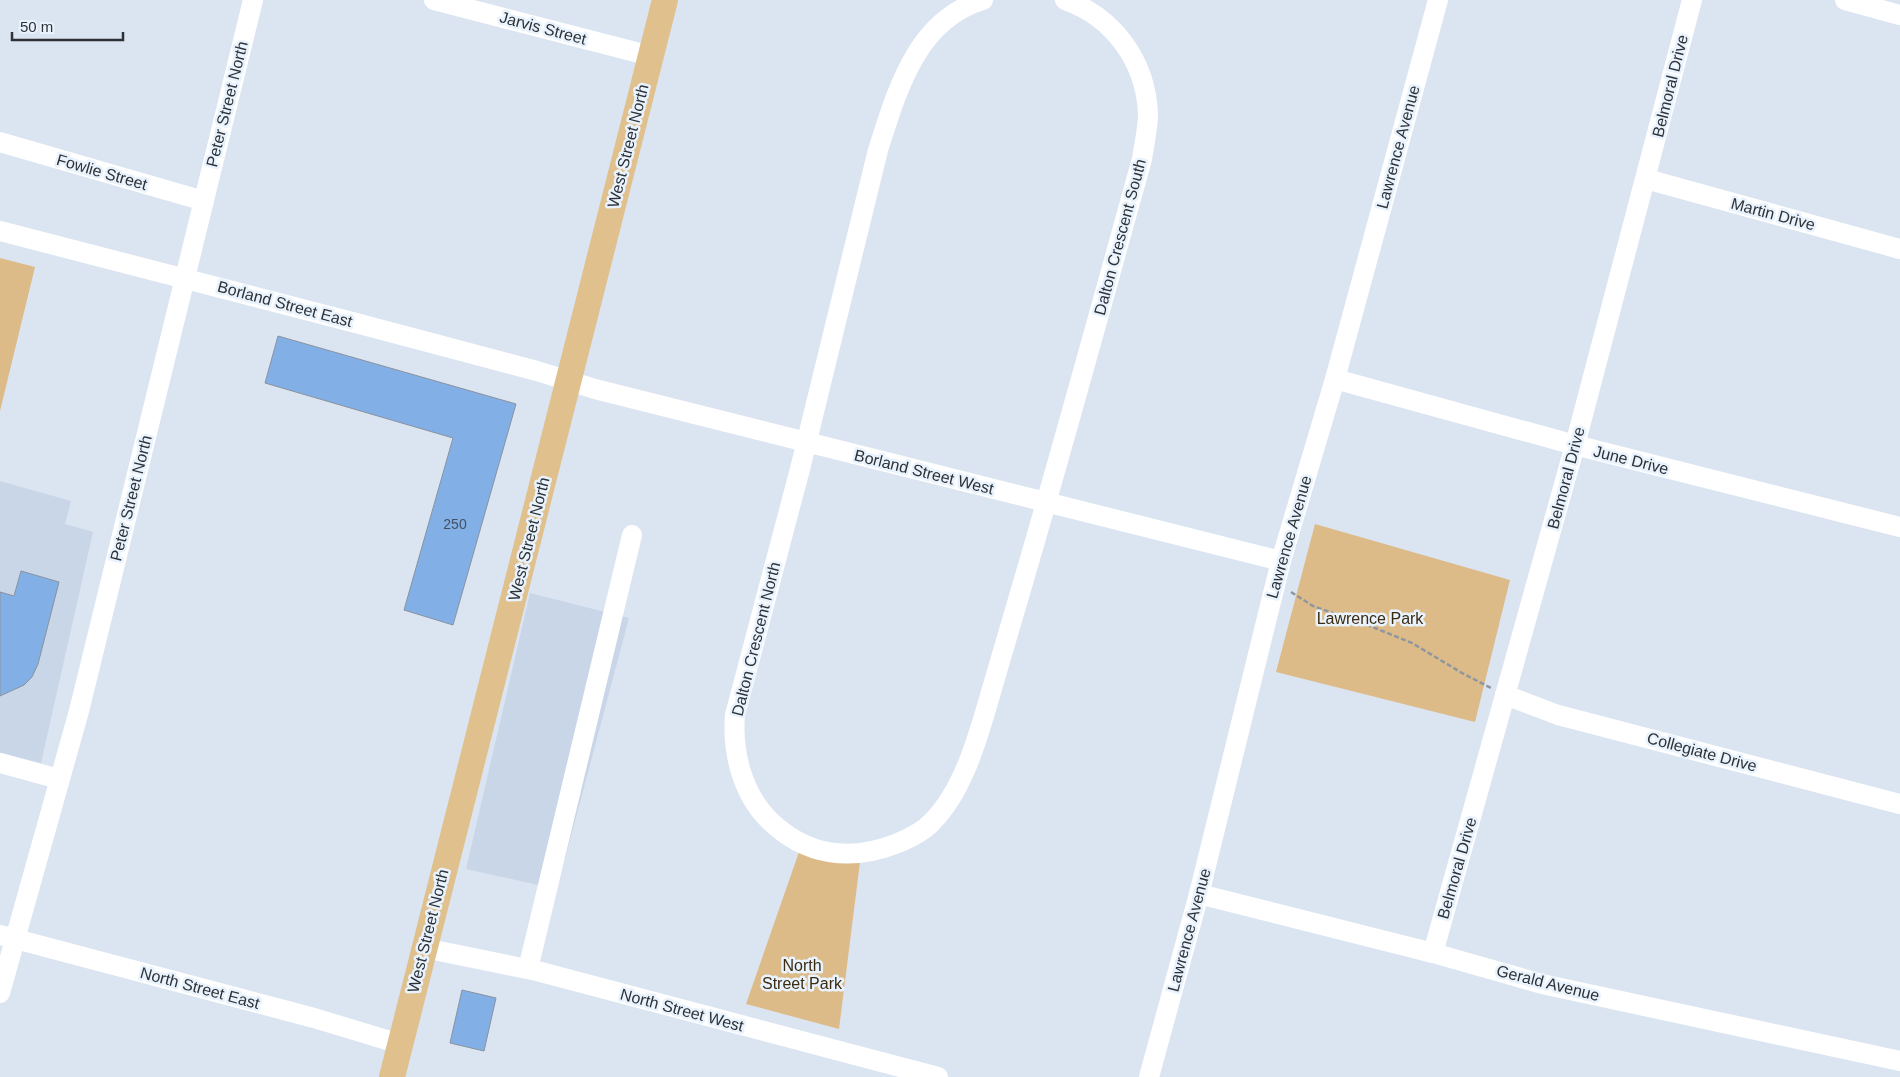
<svg xmlns="http://www.w3.org/2000/svg" width="1900" height="1077" viewBox="0 0 1900 1077" font-family="Arial,sans-serif">
<style>
.built{fill:#c8d6e7}
.green{fill:#dcbb88}
.building{fill:#82b0e6;stroke:#89929d}
.lines{fill:none;stroke-linecap:round;stroke-linejoin:round}
.path{stroke:#8f969f;stroke-width:2.5;stroke-dasharray:5 2.5;stroke-linecap:butt}
.minor{stroke:#fff;stroke-width:20}
.major{stroke:#e0c18d;stroke-width:26}
.labels{text-anchor:middle;dominant-baseline:central;stroke-width:5;stroke-linejoin:round;paint-order:stroke}
.number-label{font-size:14px;fill:#435262}
.street-label{font-size:16px;fill:#2e3236;stroke:#e9f3fe}
.park-label{font-size:16px;fill:#3c2b0f;stroke:#e9f3fe}
</style>
<rect width="100%" height="100%" fill="#dbe5f1"/>
<g class="built">
<polygon points="0,481 71,501 65,524 93,532 41,763 0,753"/>
<polygon points="530,593 629,618 557,889 466,869"/>
</g>
<g class="green">
<polygon points="0,258 35,267 0,411"/>
<polygon points="1315,524 1510,580 1475,722 1276,672"/>
<polygon points="799,852 860,862 839,1029 746,1004"/>
</g>
<g class="building">
<polygon points="278,336 516,404 453,625 404,610 453,438 265,383"/>
<polygon points="21,571 59,582 38,664 32,677 24,685 0,696 0,592 14,596"/>
<polygon points="462,990 496,998 484,1051 450,1043"/>
</g>
<g class="lines">
<polyline class="path" points="1291,592 1313,606 1375,628 1412,643 1462,673 1491,688"/>
<g class="minor">
<polyline points="434,0 651,56"/>
<path d="M983,0C916,20 897,91 878,150L800,469L735,715C732,752 742,793 769,820C806,856 851,862 898,843C910,838 923,832 932,822C964,790 979,734 991,692C999,665 1007,638 1015,610C1059,461 1100,310 1142,159C1144,145 1148,128 1148,114C1146,62 1114,17 1065,0"/>
<polyline points="1845,0 1900,15"/>
<polyline points="0,142 204,201"/>
<polyline points="1646,179 1900,249"/>
<polyline points="0,231 356,323 537,371 595,389 1281,561"/>
<polyline points="1335,379 1575,445 1900,527"/>
<polyline points="1505,695 1558,715 1900,804"/>
<polyline points="0,763 59,779"/>
<polyline points="1199,894 1433,953 1542,984 1900,1061"/>
<polyline points="0,935 314,1018 400,1044"/>
<polyline points="424,948 537,971 938,1077"/>
<polyline points="1433,953 1575,445 1692,0"/>
<polyline points="528,969 632,535"/>
<polyline points="0,993 79,711 253,0"/>
<polyline points="1149,1077 1199,894 1281,561 1335,379 1438,0"/>
</g>
<polyline class="major" points="392,1077 665,0"/>
</g>
<g class="labels">
<g class="number-label">
<text x="455" y="524">250</text>
</g>
<g class="street-label">
<text transform="translate(543 28) rotate(15)">Jarvis Street</text>
<text transform="translate(1670 86) rotate(-76)">Belmoral Drive</text>
<text transform="translate(227 104) rotate(-76)">Peter Street North</text>
<text transform="translate(628 146) rotate(-76)">West Street North</text>
<text transform="translate(1398 147) rotate(-75)">Lawrence Avenue</text>
<text transform="translate(102 172) rotate(16)">Fowlie Street</text>
<text transform="translate(1773 214) rotate(15)">Martin Drive</text>
<text transform="translate(1120 237) rotate(-75)">Dalton Crescent South</text>
<text transform="translate(285 304) rotate(15)">Borland Street East</text>
<text transform="translate(1631 460) rotate(14)">June Drive</text>
<text transform="translate(924 472) rotate(14)">Borland Street West</text>
<text transform="translate(1566 478) rotate(-75)">Belmoral Drive</text>
<text transform="translate(131 498) rotate(-76)">Peter Street North</text>
<text transform="translate(1289 537) rotate(-74)">Lawrence Avenue</text>
<text transform="translate(529 539) rotate(-76)">West Street North</text>
<text transform="translate(756 639) rotate(-76)">Dalton Crescent North</text>
<text transform="translate(1702 752) rotate(15)">Collegiate Drive</text>
<text transform="translate(1457 868) rotate(-74)">Belmoral Drive</text>
<text transform="translate(1189 930) rotate(-75)">Lawrence Avenue</text>
<text transform="translate(428 931) rotate(-76)">West Street North</text>
<text transform="translate(1548 983) rotate(14)">Gerald Avenue</text>
<text transform="translate(200 988) rotate(15)">North Street East</text>
<text transform="translate(682 1010) rotate(15)">North Street West</text>
</g>
<g class="park-label">
<text x="1370" y="618">Lawrence Park</text>
<text x="802" y="965">North<tspan x="802" dy="18">Street Park</tspan></text>
</g>
</g>
<path d="M12 32v8h111v-8" fill="none" stroke="#2e3236" stroke-width="2.5"/>
<text x="20" y="32" font-size="15" fill="#2e3236" stroke="#e9f3fe" stroke-width="4" paint-order="stroke">50 m</text>
</svg>
